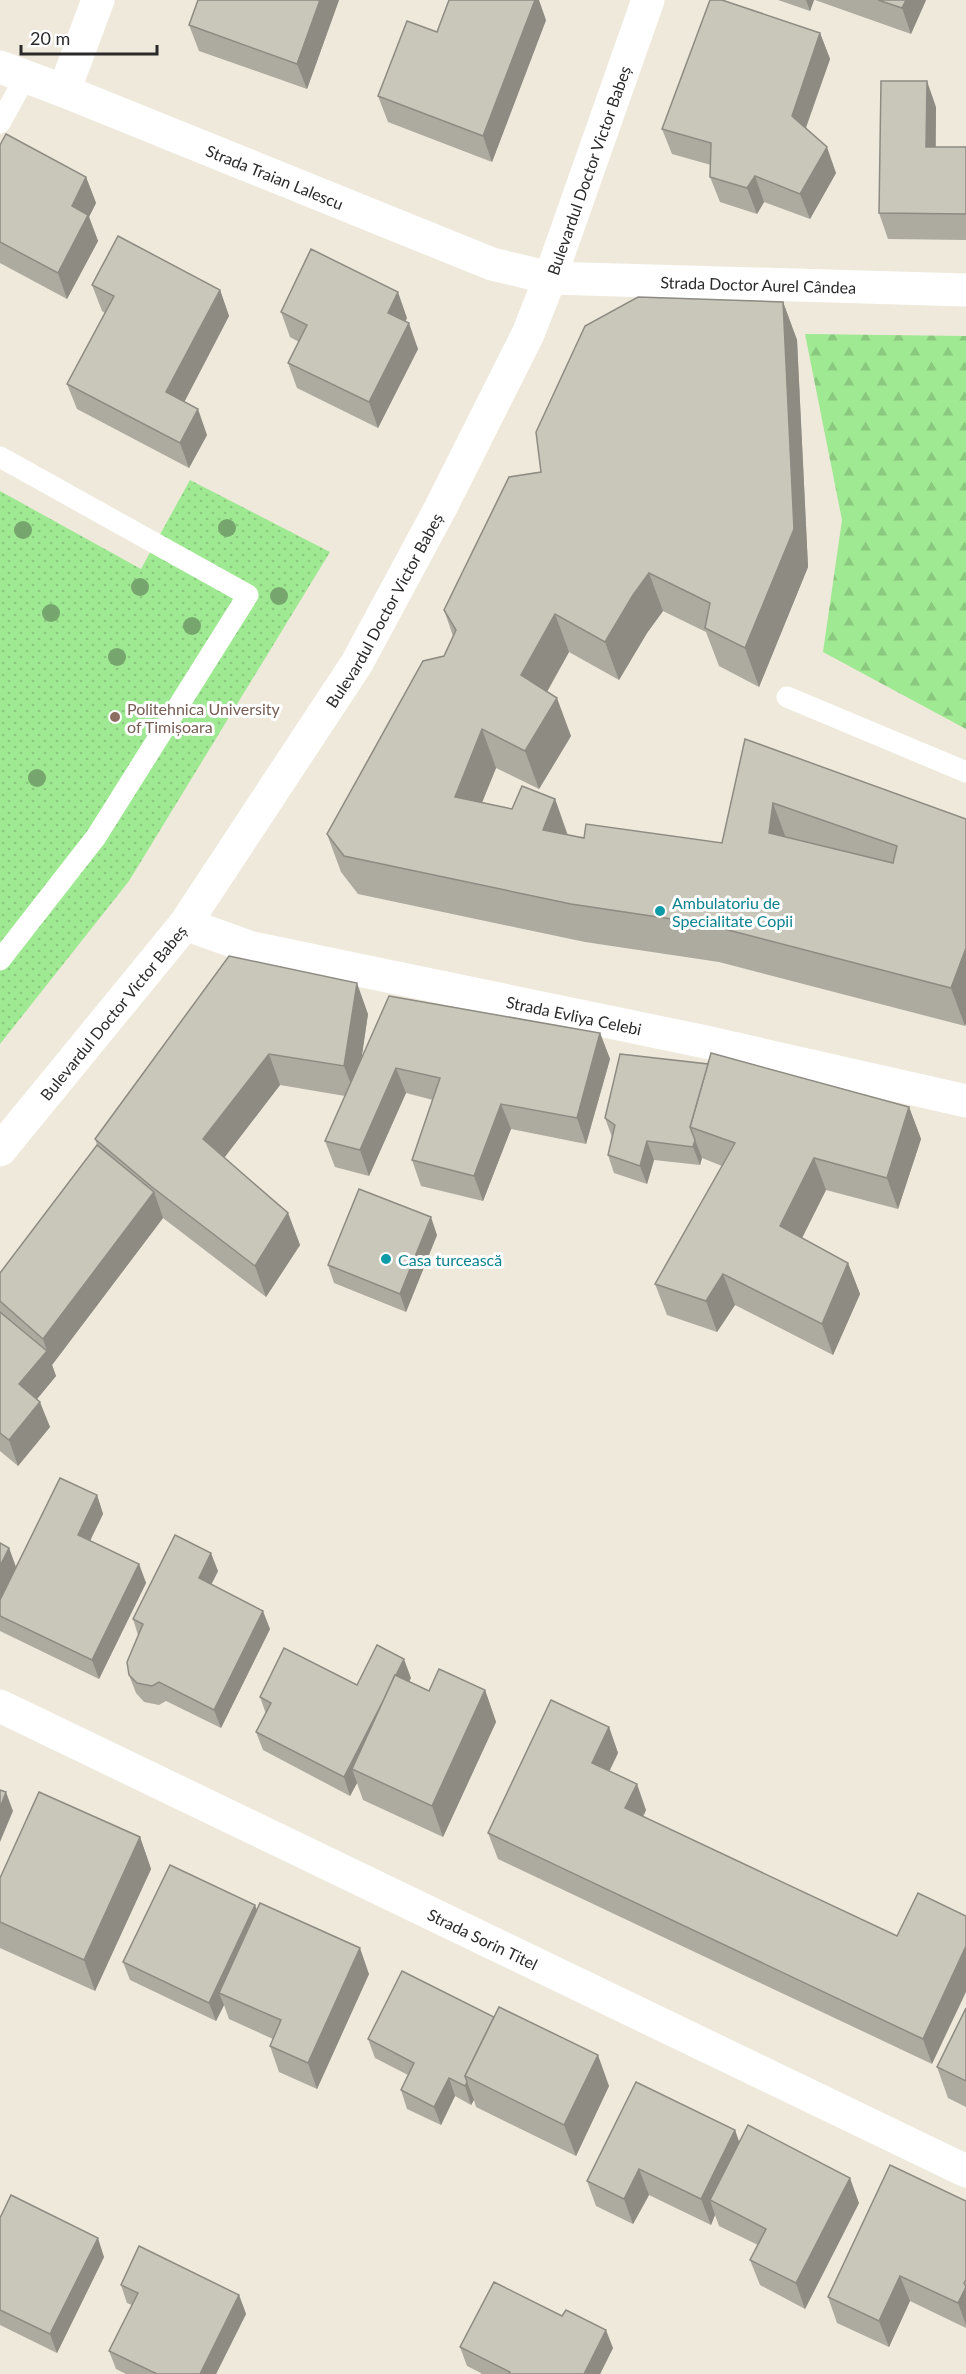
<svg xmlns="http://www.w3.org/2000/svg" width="966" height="2374" viewBox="0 0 966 2374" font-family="Lato,sans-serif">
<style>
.grass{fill:url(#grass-dots)}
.forest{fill:url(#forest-firs)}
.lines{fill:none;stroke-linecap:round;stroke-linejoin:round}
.lane{stroke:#fff;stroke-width:21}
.street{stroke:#fff;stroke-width:33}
.secondary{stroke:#fff;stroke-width:33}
.tree{fill:#77a56e}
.wall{fill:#adaaa0}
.shaded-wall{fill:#8d8b82}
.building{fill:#c9c6ba;stroke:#8d8b82;stroke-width:1.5;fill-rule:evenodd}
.education-dot{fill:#8d6e63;stroke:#fff;stroke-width:2}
.culture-dot{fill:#0f9aa8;stroke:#fff;stroke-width:2}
.labels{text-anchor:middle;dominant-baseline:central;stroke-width:6;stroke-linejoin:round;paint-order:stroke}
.street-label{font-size:16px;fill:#2a2a2a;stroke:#fff}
.education-label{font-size:16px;fill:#785e54;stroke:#fff;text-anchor:start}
.culture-label{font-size:16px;fill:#0d838f;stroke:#fff;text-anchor:start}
</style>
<defs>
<pattern id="grass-dots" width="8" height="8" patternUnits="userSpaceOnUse" patternTransform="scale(1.5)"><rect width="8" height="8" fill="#9fe992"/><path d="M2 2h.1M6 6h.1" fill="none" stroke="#89c87e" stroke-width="1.8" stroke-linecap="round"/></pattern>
<pattern id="forest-firs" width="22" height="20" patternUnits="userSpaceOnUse" patternTransform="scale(1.5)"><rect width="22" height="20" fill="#9fe992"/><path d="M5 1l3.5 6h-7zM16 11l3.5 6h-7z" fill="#89c87e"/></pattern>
</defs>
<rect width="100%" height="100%" fill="#eee9db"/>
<polygon class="grass" points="190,480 330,552 129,881 0,1044 0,491 141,569"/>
<polygon class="forest" points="805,334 966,336 966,729 823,652 842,520"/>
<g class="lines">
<g class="lane">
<polyline points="0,123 26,76"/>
<polyline points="0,457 248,595 96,837 0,960"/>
<polyline points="787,697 966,772"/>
</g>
<g class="street">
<path id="s1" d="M0,67L64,91L492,264L550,278L966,290"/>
<polyline points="64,91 98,0"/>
<path id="s2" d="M185,924L252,948L701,1041L966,1101"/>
<path id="s3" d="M0,1706L966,2171"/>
</g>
<path class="secondary" id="s4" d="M0,1150L185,924L357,663L440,509L528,334L550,278L648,0"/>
</g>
<g class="tree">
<circle cx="227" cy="528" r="9"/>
<circle cx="23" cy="530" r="9"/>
<circle cx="140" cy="587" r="9"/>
<circle cx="279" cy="596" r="9"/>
<circle cx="51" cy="613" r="9"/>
<circle cx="192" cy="626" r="9"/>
<circle cx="117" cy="657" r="9"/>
<circle cx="37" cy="778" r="9"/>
</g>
<g class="wall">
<polygon points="339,0 307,89 199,51 189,25"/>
<polygon points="778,0 814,0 810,11"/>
<polygon points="815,0 926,0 911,34"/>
<polygon points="546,20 492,162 388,122 378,96 437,32"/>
<polygon points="820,33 830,59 806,128 836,173 810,219 764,202 757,214 720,202 710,177 711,165 672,154 662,129"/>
<polygon points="936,107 936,147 966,147 966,240 888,239 879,213"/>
<polygon points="0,145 86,177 96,203 89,217 98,241 67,299 0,263"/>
<polygon points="92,285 220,290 229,316 184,402 207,435 189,468 77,409 67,384 105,313 102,311"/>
<polygon points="783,302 797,340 808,567 759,687 719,666 706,632 663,611 647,633 619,680 569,652 547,692 571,736 539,789 496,768 482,802 512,809 555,799 568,835 584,838 722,843 745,739 966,819 965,1026 719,962 585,942 358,894 341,872 327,834 444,656 453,636 444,610 541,472"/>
<polygon points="281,312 407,318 405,321 418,349 378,428 297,388 288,363 299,342 290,337"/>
<polygon points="229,956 368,1014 361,1059 600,1033 610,1059 586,1144 511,1129 483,1201 421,1186 412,1160 433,1100 406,1093 369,1176 335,1167 325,1141 345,1096 280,1085 224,1158 288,1213 300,1245 266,1297 163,1218 52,1365 56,1376 37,1399 50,1427 18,1466 0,1451 0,1273 97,1145 95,1139"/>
<polygon points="909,1107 921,1139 898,1209 826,1190 802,1238 848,1263 860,1294 833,1355 735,1305 717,1332 667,1315 655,1284 722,1166 702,1158 700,1165 654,1160 647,1184 614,1173 608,1155 612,1137 605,1118"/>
<polygon points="437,1235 406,1312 334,1283 328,1265"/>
<polygon points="97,1495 103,1514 90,1541 139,1564 146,1583 99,1679 0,1631 0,1543 9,1548 16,1567"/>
<polygon points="218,1571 211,1585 270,1629 221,1728 166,1701 159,1705 144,1702 136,1693 129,1675 138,1635 133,1619"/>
<polygon points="411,1678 409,1681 429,1691 485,1690 496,1722 443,1837 363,1800 357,1783 350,1796 263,1750 256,1732 266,1714 260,1697"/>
<polygon points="609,1727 618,1753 609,1771 646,1810 643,1817 897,1936 932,2064 498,1859 488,1833"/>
<polygon points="140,1837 151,1869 95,1991 0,1948 0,1878"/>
<polygon points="257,1910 369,1974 317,2089 279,2072 270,2046 273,2039 229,2019 224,2005 216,2021 130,1980 123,1962"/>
<polygon points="966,2008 966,2107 948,2098 937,2067"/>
<polygon points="368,2039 609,2086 576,2156 476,2107 474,2100 471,2105 455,2096 441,2125 407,2109 401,2090 408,2075 375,2058"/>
<polygon points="735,2130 739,2142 859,2203 805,2309 760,2285 750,2260 758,2245 719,2226 715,2215 711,2225 649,2195 633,2224 596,2206 587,2181"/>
<polygon points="966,2201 966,2328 910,2301 889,2347 837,2323 828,2297"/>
<polygon points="0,2218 104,2257 57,2353 0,2325"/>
<polygon points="121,2285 239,2295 246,2314 216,2374 126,2374 116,2369 109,2351 132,2305 127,2303"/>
<polygon points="460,2347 613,2348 600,2374 481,2374 481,2373 467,2366"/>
</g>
<g class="shaded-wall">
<polygon points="320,0 339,0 307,89 297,64"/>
<polygon points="535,0 539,0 546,20 492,162 483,136"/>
<polygon points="806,0 814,0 810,11"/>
<polygon points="906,0 926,0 911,34 902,8"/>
<polygon points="820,33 830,59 801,141 792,116"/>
<polygon points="927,81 936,107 935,172 926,147"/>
<polygon points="827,147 836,173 810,219 800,194"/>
<polygon points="755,176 764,202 757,214 747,188"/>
<polygon points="86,177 96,203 89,217 98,241 67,299 58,273 72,206"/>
<polygon points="220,290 229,316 176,418 166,392"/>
<polygon points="398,292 407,318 397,339 388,313"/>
<polygon points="783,302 797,340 808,567 759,687 745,648"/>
<polygon points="409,323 418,349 378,428 369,402"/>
<polygon points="198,409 207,435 189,468 180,443"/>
<polygon points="649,573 663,611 647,633 619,680 605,642 633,595"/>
<polygon points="555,614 569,652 535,713 521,675"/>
<polygon points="557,698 571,736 539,789 525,751"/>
<polygon points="482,729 496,768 469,835 455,797"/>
<polygon points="555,799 568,837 543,830"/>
<polygon points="773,803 787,841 769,833"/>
<polygon points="966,948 966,1024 965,1026 951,988"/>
<polygon points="357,983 368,1014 356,1097 344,1066"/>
<polygon points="600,1033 610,1059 586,1144 577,1118"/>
<polygon points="269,1054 280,1085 214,1171 203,1139"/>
<polygon points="396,1068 406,1093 369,1176 360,1150"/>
<polygon points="501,1104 511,1129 483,1201 474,1176"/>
<polygon points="909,1107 921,1139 898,1209 887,1178"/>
<polygon points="695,1140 702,1158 700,1165 693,1147"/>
<polygon points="647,1141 654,1160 647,1184 640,1166"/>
<polygon points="814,1158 826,1190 792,1258 780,1226"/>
<polygon points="154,1192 163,1218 52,1365 56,1376 28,1410 19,1384 47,1351 43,1339"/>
<polygon points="288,1213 300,1245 266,1297 255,1266"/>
<polygon points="431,1217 437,1235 406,1312 400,1294"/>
<polygon points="848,1263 860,1294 833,1355 822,1324"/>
<polygon points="723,1274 735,1305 717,1332 706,1301"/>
<polygon points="40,1402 50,1427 18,1466 9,1440"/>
<polygon points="97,1495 103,1514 84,1553 78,1535"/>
<polygon points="9,1548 18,1573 0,1610 0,1566"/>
<polygon points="211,1553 218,1571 205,1597 199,1578"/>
<polygon points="139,1564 146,1583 99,1679 92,1660"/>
<polygon points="263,1611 270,1629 221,1728 214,1710"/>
<polygon points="404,1659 411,1678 362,1773 352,1769 357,1783 350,1796 344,1777"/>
<polygon points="485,1690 496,1722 443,1837 432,1806"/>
<polygon points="609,1727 618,1753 601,1789 592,1763"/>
<polygon points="637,1784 646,1810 634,1834 625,1808"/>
<polygon points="6,1792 13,1811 0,1842 0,1808"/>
<polygon points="140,1837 151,1869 95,1991 84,1960"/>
<polygon points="255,1905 262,1923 219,1993 224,2005 216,2021 209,2003"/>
<polygon points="966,1946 966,1992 932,2064 923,2039"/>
<polygon points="360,1948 369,1974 317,2089 308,2063"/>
<polygon points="598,2055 609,2086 576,2156 564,2125"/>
<polygon points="449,2078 455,2096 441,2125 434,2107"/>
<polygon points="467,2082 474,2100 471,2105 465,2086"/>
<polygon points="735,2130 744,2156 710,2200 715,2215 711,2225 701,2199"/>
<polygon points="639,2169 649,2195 633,2224 624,2199"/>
<polygon points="850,2178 859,2203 805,2309 796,2283"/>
<polygon points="98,2238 104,2257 57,2353 50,2334"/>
<polygon points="900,2276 910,2301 889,2347 879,2321"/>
<polygon points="966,2287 966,2325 958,2303"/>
<polygon points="239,2295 246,2314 216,2374 200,2374"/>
<polygon points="606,2330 613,2348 600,2374 584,2374"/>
</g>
<g class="building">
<polygon points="198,0 320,0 297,64 189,25"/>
<polygon points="449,0 535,0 483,136 378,96 407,21 437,32"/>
<polygon points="710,0 722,0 820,33 792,116 827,147 800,194 755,176 747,188 710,177 711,143 662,129"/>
<polygon points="878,0 906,0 902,8"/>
<polygon points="881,81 927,81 926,147 966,147 966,214 879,213"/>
<polygon points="6,134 86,177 72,206 88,215 58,273 0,242 0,145"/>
<polygon points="118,236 220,290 166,392 198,409 180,443 67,384 114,296 92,285"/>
<polygon points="311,249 398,292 388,313 409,323 369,402 288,363 307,325 281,312"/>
<path d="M638,297L783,302L794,529L745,648L705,628L710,603L649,573L633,595L605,642L555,614L521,675L557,698L525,751L482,729L455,797L512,809L522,786L555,799L543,830L584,838L586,824L722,843L745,739L966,819V948L951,988L705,924L571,904L344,856L327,834L423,661L444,656L456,630L444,610L509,477L541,472L536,432L585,326ZM773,803L897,846L893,863L769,833Z"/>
<polygon points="229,956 357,983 344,1066 269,1054 203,1139 288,1213 255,1266 152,1187 95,1139"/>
<polygon points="389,996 600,1033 577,1118 501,1104 474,1176 412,1160 440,1078 396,1068 360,1150 325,1141"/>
<polygon points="711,1053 909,1107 887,1178 814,1158 780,1226 848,1263 822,1324 723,1274 706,1301 655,1284 735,1143 690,1127"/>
<polygon points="620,1054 708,1064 690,1127 695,1140 693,1147 647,1141 640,1166 608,1155 615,1125 605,1118"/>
<polygon points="97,1145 154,1192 43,1339 0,1301 0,1273"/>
<polygon points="359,1189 431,1217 400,1294 328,1265"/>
<polygon points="0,1312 47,1351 19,1384 40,1402 9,1440 0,1433"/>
<polygon points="60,1478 97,1495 78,1535 139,1564 92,1660 0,1616 0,1600"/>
<polygon points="175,1535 211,1553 199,1578 263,1611 214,1710 159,1682 152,1686 137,1683 129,1675 127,1662 143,1624 133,1619"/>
<polygon points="0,1543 9,1548 0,1566"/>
<polygon points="377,1645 404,1659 396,1675 395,1675 384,1699 344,1777 256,1732 271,1703 260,1697 284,1648 357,1685"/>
<polygon points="439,1669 485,1690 432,1806 352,1769 395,1675 429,1691"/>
<polygon points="551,1700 609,1727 592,1763 637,1784 625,1808 897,1936 918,1893 966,1916 966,1946 923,2039 488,1833"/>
<polygon points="0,1790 6,1792 0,1808"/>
<polygon points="39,1792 140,1837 84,1960 0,1922 0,1878"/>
<polygon points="170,1865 255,1905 209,2003 123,1962"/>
<polygon points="260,1903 360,1948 308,2063 270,2046 281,2020 219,1993"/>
<polygon points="402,1971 494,2017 465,2076 467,2082 465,2086 449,2078 434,2107 401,2090 414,2063 368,2039"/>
<polygon points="499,2007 598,2055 564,2125 465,2076"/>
<polygon points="966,2008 966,2081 937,2067"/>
<polygon points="636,2082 735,2130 701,2199 639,2169 624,2199 587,2181"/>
<polygon points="748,2125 850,2178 796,2283 750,2260 766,2229 710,2200"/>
<polygon points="890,2165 966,2201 966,2280 964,2283 966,2287 958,2303 900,2276 879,2321 828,2297"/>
<polygon points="11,2195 98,2238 50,2334 0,2310 0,2218"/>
<polygon points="139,2246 239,2295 200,2374 157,2374 109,2351 138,2293 121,2285"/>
<polygon points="494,2282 562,2316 566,2310 606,2330 584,2374 509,2374 510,2372 460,2347"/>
</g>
<circle class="education-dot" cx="115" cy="717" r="6"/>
<g class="culture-dot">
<circle cx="660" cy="911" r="6"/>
<circle cx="386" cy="1259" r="6"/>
</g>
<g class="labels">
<g class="street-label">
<text stroke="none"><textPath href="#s4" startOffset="1150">Bulevardul Doctor Victor Babeș</textPath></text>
<text stroke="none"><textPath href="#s1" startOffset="296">Strada Traian Lalescu</textPath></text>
<text stroke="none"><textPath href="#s1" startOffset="798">Strada Doctor Aurel Cândea</textPath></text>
<text stroke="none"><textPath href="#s4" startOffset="664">Bulevardul Doctor Victor Babeș</textPath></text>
<text stroke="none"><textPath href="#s4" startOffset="178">Bulevardul Doctor Victor Babeș</textPath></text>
<text stroke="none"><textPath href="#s2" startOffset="400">Strada Evliya Celebi</textPath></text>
<text stroke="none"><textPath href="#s3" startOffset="536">Strada Sorin Titel</textPath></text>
</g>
<g class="education-label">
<text x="127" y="708">Politehnica University<tspan x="127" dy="18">of Timișoara</tspan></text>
</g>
<g class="culture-label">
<text x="672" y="902">Ambulatoriu de<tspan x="672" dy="18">Specialitate Copii</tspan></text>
<text x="398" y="1259">Casa turcească</text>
</g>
</g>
<path d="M21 45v9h136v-9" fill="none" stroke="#2a2a2a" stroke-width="3"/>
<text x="30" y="45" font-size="18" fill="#2a2a2a" stroke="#ffffff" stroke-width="4.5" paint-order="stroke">20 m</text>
</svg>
